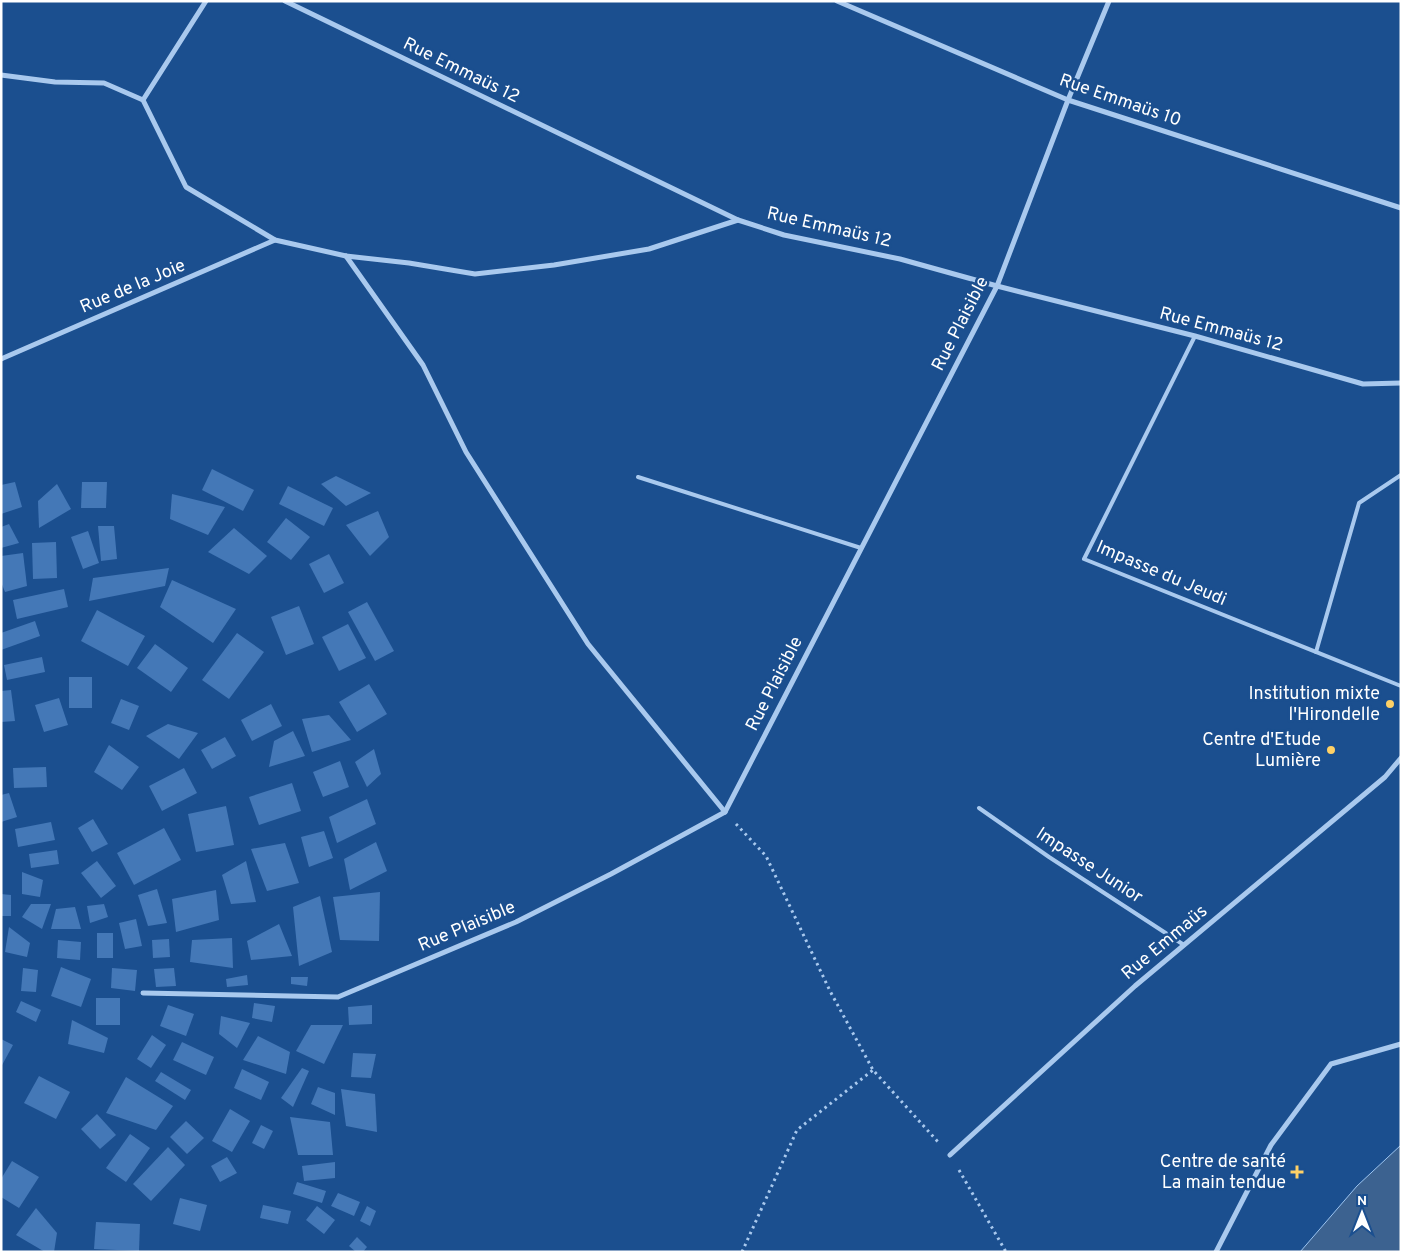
<svg xmlns="http://www.w3.org/2000/svg" width="1402" height="1253" viewBox="0 0 1402 1253" font-family="Overpass,sans-serif">
<style>
.water{fill:#3c6290;stroke:#9cc4f0}
.building{fill:#4478b7}
.lines{fill:none;stroke-linecap:round;stroke-linejoin:round}
.path{stroke:#a9c9ee;stroke-width:3;stroke-dasharray:2.5 4;stroke-linecap:butt}
.lane{stroke:#a9c9ee;stroke-width:4}
.street{stroke:#a9c9ee;stroke-width:5}
.poi-dot{fill:#ffd166;stroke:#1b4f8f;stroke-width:2}
.labels{text-anchor:middle;dominant-baseline:central;stroke-width:5;stroke-linejoin:round;paint-order:stroke}
.street-label{font-size:18px;fill:#fff;stroke:#1b4f8f}
.poi-label{font-size:18px;fill:#fff;stroke:#1b4f8f;text-anchor:end}
</style>
<rect width="100%" height="100%" fill="#1b4f8f"/>
<polygon class="water" points="1401,1145 1401,1252 1300,1252 1357,1186"/>
<g class="building">
<polygon points="212,469 254,490 243,511 202,490"/>
<polygon points="336,476 371,493 346,506 321,484"/>
<polygon points="15,482 22,507 1,514 1,485"/>
<polygon points="82,482 107,482 106,508 81,508"/>
<polygon points="57,484 71,509 39,528 38,501"/>
<polygon points="288,486 333,508 324,526 279,504"/>
<polygon points="172,494 225,507 208,535 170,519"/>
<polygon points="378,511 389,537 370,556 346,525"/>
<polygon points="286,518 310,537 291,560 267,542"/>
<polygon points="9,524 19,543 1,548 1,527"/>
<polygon points="98,526 114,526 117,559 101,561"/>
<polygon points="234,528 267,556 249,574 208,552"/>
<polygon points="88,531 99,563 83,569 71,537"/>
<polygon points="56,542 57,578 33,579 32,543"/>
<polygon points="23,553 27,586 5,592 1,582 1,556"/>
<polygon points="329,554 344,583 324,593 309,564"/>
<polygon points="169,568 165,586 89,601 93,578"/>
<polygon points="172,580 236,609 213,643 160,607"/>
<polygon points="64,589 68,607 17,619 13,600"/>
<polygon points="367,602 394,651 375,661 348,612"/>
<polygon points="299,606 314,644 286,655 271,617"/>
<polygon points="97,610 145,636 128,666 81,641"/>
<polygon points="35,621 40,636 1,650 1,633"/>
<polygon points="348,624 366,658 339,671 322,637"/>
<polygon points="237,633 264,652 229,699 202,680"/>
<polygon points="155,644 188,668 171,692 137,668"/>
<polygon points="42,657 45,672 7,680 4,665"/>
<rect x="69" y="677" width="23" height="31"/>
<polygon points="369,684 387,714 357,732 339,702"/>
<polygon points="11,690 15,721 1,722 1,691"/>
<polygon points="59,698 68,725 44,732 35,705"/>
<polygon points="121,699 139,706 129,730 111,723"/>
<polygon points="271,704 282,726 252,741 241,720"/>
<polygon points="329,715 351,740 312,752 302,719"/>
<polygon points="168,724 198,733 179,759 146,736"/>
<polygon points="293,731 305,756 269,767 274,741"/>
<polygon points="225,737 236,756 212,769 201,750"/>
<polygon points="109,745 139,767 122,790 94,772"/>
<polygon points="374,749 381,774 367,787 355,762"/>
<polygon points="340,761 349,787 323,797 313,772"/>
<polygon points="46,767 47,787 14,788 13,768"/>
<polygon points="184,768 197,793 162,811 149,786"/>
<polygon points="292,783 301,811 259,825 249,797"/>
<polygon points="9,793 17,817 1,822 1,795"/>
<polygon points="367,799 376,824 337,843 329,817"/>
<polygon points="226,806 234,845 196,852 188,814"/>
<polygon points="93,819 108,844 92,852 78,828"/>
<polygon points="51,822 55,840 18,847 15,829"/>
<polygon points="164,828 181,860 134,885 117,853"/>
<polygon points="324,831 333,858 309,867 301,837"/>
<polygon points="376,842 387,871 350,890 344,859"/>
<polygon points="285,843 299,883 267,891 251,849"/>
<polygon points="57,850 59,864 31,868 29,854"/>
<polygon points="97,861 116,886 101,898 81,873"/>
<polygon points="246,861 256,902 231,904 222,875"/>
<polygon points="22,872 43,880 40,897 22,894"/>
<polygon points="157,889 167,923 148,926 138,895"/>
<polygon points="216,890 219,920 176,932 172,899"/>
<polygon points="380,892 379,941 340,940 333,897"/>
<polygon points="1,894 11,895 11,916 1,916"/>
<polygon points="320,896 332,952 299,966 293,907"/>
<polygon points="31,904 51,904 42,929 22,917"/>
<polygon points="104,904 108,917 90,923 87,906"/>
<polygon points="75,907 81,929 51,929 56,909"/>
<polygon points="136,919 142,946 125,949 119,923"/>
<polygon points="279,924 292,956 251,960 247,941"/>
<polygon points="9,927 30,943 27,957 5,952"/>
<rect x="97" y="933" width="16" height="25"/>
<polygon points="232,938 233,968 190,962 192,940"/>
<polygon points="169,939 170,957 153,958 152,940"/>
<polygon points="58,940 81,942 80,960 57,958"/>
<polygon points="61,967 91,979 81,1007 51,996"/>
<polygon points="23,968 38,970 36,992 21,991"/>
<polygon points="112,968 137,970 135,991 111,988"/>
<polygon points="174,968 176,986 156,987 154,969"/>
<polygon points="247,975 248,985 227,987 226,979"/>
<polygon points="291,977 308,977 307,986 291,984"/>
<rect x="96" y="998" width="24" height="27"/>
<polygon points="21,1001 41,1010 36,1022 16,1012"/>
<polygon points="254,1003 275,1006 272,1022 252,1018"/>
<polygon points="168,1005 194,1014 186,1036 160,1026"/>
<polygon points="372,1005 372,1024 349,1025 348,1007"/>
<polygon points="221,1016 250,1023 237,1048 219,1034"/>
<polygon points="72,1020 108,1038 104,1053 68,1044"/>
<polygon points="311,1025 343,1025 324,1064 296,1051"/>
<polygon points="152,1035 166,1045 151,1068 137,1059"/>
<polygon points="258,1036 290,1052 286,1074 243,1060"/>
<polygon points="1,1039 13,1045 1,1067"/>
<polygon points="182,1042 214,1057 206,1075 173,1060"/>
<polygon points="353,1053 376,1054 371,1078 351,1077"/>
<polygon points="302,1068 309,1071 293,1107 281,1098"/>
<polygon points="242,1069 269,1082 261,1100 234,1088"/>
<polygon points="161,1072 191,1090 185,1100 155,1081"/>
<polygon points="39,1076 70,1092 56,1119 24,1103"/>
<polygon points="126,1077 173,1106 156,1130 106,1113"/>
<polygon points="318,1087 335,1093 335,1115 311,1104"/>
<polygon points="341,1089 375,1094 377,1132 346,1126"/>
<polygon points="230,1109 250,1121 232,1152 212,1141"/>
<polygon points="97,1114 116,1135 100,1149 81,1129"/>
<polygon points="290,1117 330,1122 333,1155 298,1155"/>
<polygon points="186,1121 204,1138 187,1154 170,1137"/>
<polygon points="261,1125 273,1131 264,1149 252,1143"/>
<polygon points="130,1134 150,1148 126,1182 106,1168"/>
<polygon points="168,1147 185,1165 151,1201 133,1184"/>
<polygon points="227,1157 237,1173 220,1182 211,1166"/>
<polygon points="12,1161 39,1177 19,1208 1,1197 1,1179"/>
<polygon points="335,1162 335,1178 304,1181 302,1166"/>
<polygon points="297,1182 326,1191 322,1203 293,1194"/>
<polygon points="338,1193 360,1202 354,1216 331,1206"/>
<polygon points="180,1198 207,1205 200,1231 173,1224"/>
<polygon points="263,1205 291,1211 288,1224 260,1218"/>
<polygon points="317,1206 335,1220 324,1234 306,1220"/>
<polygon points="367,1206 376,1211 370,1226 360,1221"/>
<polygon points="36,1208 57,1233 54,1252 45,1252 16,1235"/>
<polygon points="96,1222 140,1224 139,1251 94,1249"/>
<polygon points="357,1237 367,1247 363,1252 356,1252 349,1246"/>
</g>
<g class="lines">
<g class="path">
<polyline points="736,824 766,856 830,991 873,1070 939,1143"/>
<polyline points="959,1170 1006,1252"/>
<polyline points="742,1252 797,1130 873,1070"/>
</g>
<g class="lane">
<polyline points="1195,336 1084,559 1401,686"/>
<polyline points="638,477 861,548"/>
<polyline points="1316,652 1359,503 1401,475"/>
<polyline points="979,808 1049,857 1184,945"/>
</g>
<g class="street">
<polyline points="285,1 738,220 784,235 900,259 997,286 1195,336 1363,384 1401,383"/>
<polyline points="837,1 1068,100 1401,208"/>
<polyline points="1,75 55,82 104,83 143,100 186,187 275,240 346,256 409,263 475,274 554,265 649,249 738,220"/>
<polyline points="143,100 206,1"/>
<polyline points="346,256 423,365 466,452 588,644 725,812"/>
<polyline points="1,359 275,240"/>
<polyline points="143,993 338,997 516,922 611,874 725,812 997,286 1068,100 1109,1"/>
<polyline points="950,1155 1135,986 1385,777 1401,758"/>
<polyline points="1216,1252 1271,1145 1331,1064 1401,1044"/>
</g>
</g>
<g class="poi-dot">
<circle cx="1390" cy="704" r="5"/>
<circle cx="1331" cy="750" r="5"/>
<path d="M1294.5 1164.5h5v5h5v5h-5v5h-5v-5h-5v-5h5z"/>
</g>
<g class="labels">
<g class="street-label">
<text transform="translate(461 71) rotate(26)">Rue Emmaüs 12</text>
<text transform="translate(1120 101) rotate(19)">Rue Emmaüs 10</text>
<text transform="translate(829 228) rotate(13)">Rue Emmaüs 12</text>
<text transform="translate(133 287) rotate(-23)">Rue de la Joie</text>
<text transform="translate(961 324) rotate(-63)">Rue Plaisible</text>
<text transform="translate(1221 330) rotate(15)">Rue Emmaüs 12</text>
<text transform="translate(1161 574) rotate(23)">Impasse du Jeudi</text>
<text transform="translate(775 684) rotate(-63)">Rue Plaisible</text>
<text transform="translate(1089 866) rotate(33)">Impasse Junior</text>
<text transform="translate(467 927) rotate(-23)">Rue Plaisible</text>
<text transform="translate(1165 943) rotate(-40)">Rue Emmaüs</text>
</g>
<g class="poi-label">
<text x="1380" y="694">Institution mixte<tspan x="1380" dy="21">l'Hirondelle</tspan></text>
<text x="1321" y="740">Centre d'Etude<tspan x="1321" dy="21">Lumière</tspan></text>
<text x="1286" y="1162">Centre de santé<tspan x="1286" dy="21">La main tendue</tspan></text>
</g>
</g>
<rect width="1402" height="1253" fill="none" stroke="#ffffff" stroke-width="5"/>
<g transform="translate(1362 1213)" stroke="#1b4f8f" stroke-width="4" paint-order="stroke">
<path d="M0-4L9 19L0 12L-9 19Z" fill="#ffffff"/>
<text y="-8" font-size="14" font-weight="bold" text-anchor="middle" fill="#ffffff">N</text>
</g>
</svg>
